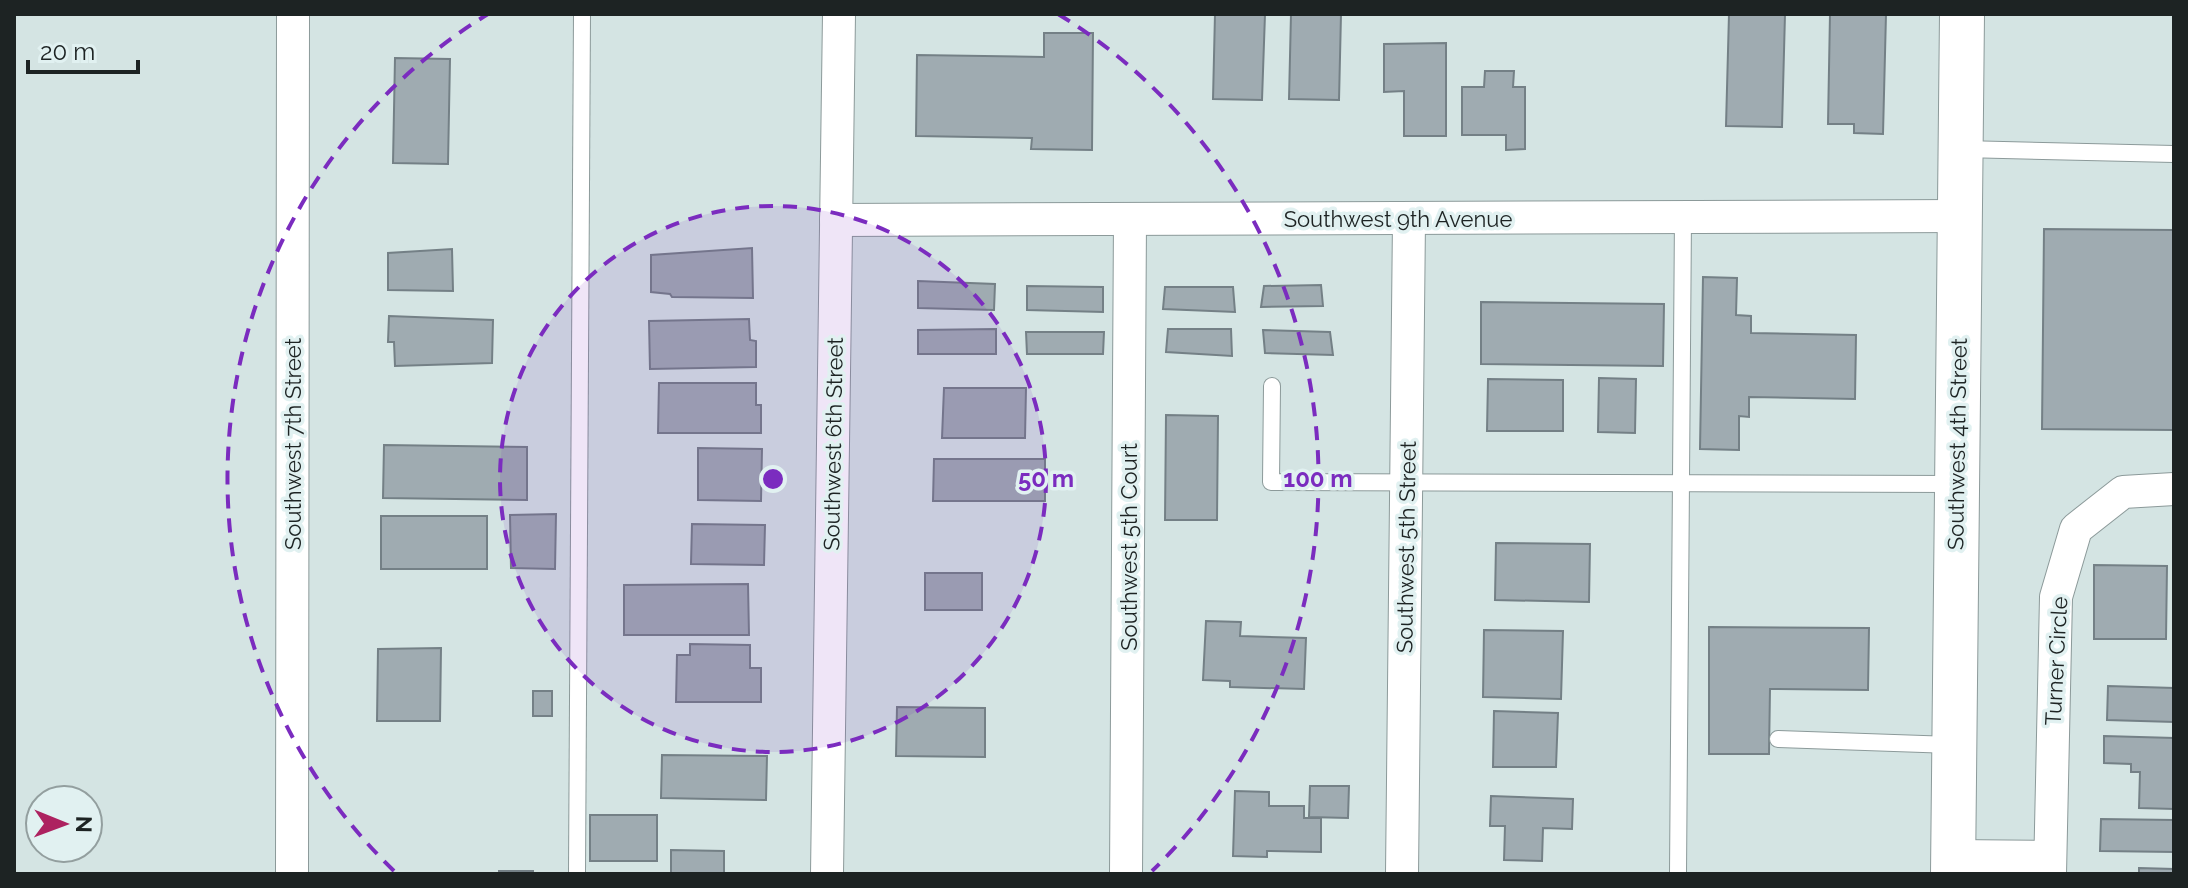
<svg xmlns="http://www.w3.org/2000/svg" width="2188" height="888" viewBox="0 0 2188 888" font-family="Raleway,sans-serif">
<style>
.building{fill:#9fabb1;stroke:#748086;stroke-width:2}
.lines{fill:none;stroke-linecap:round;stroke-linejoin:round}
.lane-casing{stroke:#8c9a9a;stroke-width:18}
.street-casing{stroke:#8c9a9a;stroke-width:34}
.secondary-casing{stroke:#8c9a9a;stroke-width:46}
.lane{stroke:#fff;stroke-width:16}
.street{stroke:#fff;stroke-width:32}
.secondary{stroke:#fff;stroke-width:44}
.ring{fill:none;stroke:#7b2cbf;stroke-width:4;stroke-dasharray:14 10}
.labels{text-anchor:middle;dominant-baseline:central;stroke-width:7;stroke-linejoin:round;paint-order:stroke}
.street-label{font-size:22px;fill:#1d2323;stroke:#e1f1f1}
.centre{fill:#7b2cbf;stroke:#e1f1f1;stroke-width:4}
.ring-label{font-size:24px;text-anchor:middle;font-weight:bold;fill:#7b2cbf;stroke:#e1f1f1;stroke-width:7;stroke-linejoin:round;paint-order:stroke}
</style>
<rect width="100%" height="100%" fill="#d4e4e3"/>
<g class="building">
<polygon points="1215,14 1265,14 1262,100 1213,99"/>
<polygon points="1291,14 1341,14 1339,100 1289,99"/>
<polygon points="1729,14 1785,14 1782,127 1726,126"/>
<polygon points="1830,14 1886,14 1883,134 1854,133 1854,124 1828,124"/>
<polygon points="1044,33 1093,33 1092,150 1031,149 1032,138 916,136 917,55 1044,57"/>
<polygon points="1446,43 1446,136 1404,136 1404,91 1384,92 1384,44"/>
<polygon points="395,58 450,59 448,164 393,163"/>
<polygon points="1485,71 1514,71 1513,87 1525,87 1525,149 1506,150 1506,135 1462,135 1462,87 1484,87"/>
<polygon points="2044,229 2174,230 2174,430 2042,429"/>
<polygon points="752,248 753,298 672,297 670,294 651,292 651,255"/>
<polygon points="452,249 453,291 388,290 388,253"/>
<polygon points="1703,277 1737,278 1736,315 1751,316 1751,333 1856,335 1855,399 1749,397 1749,417 1739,416 1739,450 1700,449"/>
<polygon points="918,281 995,284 994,310 918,308"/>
<polygon points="1321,285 1323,306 1261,307 1264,286"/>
<polygon points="1027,286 1103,287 1103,312 1027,310"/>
<polygon points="1165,287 1233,287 1235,312 1163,309"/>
<polygon points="1481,302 1664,304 1663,366 1481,364"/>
<polygon points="389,316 493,320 492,363 395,366 394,342 388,342"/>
<polygon points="749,319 750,340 756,341 756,367 650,369 649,321"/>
<polygon points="996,329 996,354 918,354 918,330"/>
<polygon points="1168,329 1231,329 1232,356 1166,352"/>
<polygon points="1263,330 1330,332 1333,355 1265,353"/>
<polygon points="1026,332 1104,332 1103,354 1027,354"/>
<polygon points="1599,378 1636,379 1635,433 1598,432"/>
<polygon points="1488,379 1563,380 1563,431 1487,431"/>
<polygon points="659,383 756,383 756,405 761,405 761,433 658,433"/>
<polygon points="944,388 1026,388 1025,438 942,438"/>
<polygon points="1166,415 1218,416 1217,520 1165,520"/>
<polygon points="384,445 527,447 527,500 383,498"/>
<polygon points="698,448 762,449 761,501 698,500"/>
<polygon points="934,459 1045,459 1045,501 933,501"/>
<polygon points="556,514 555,569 511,568 510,515"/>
<rect x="381" y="516" width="106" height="53"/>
<polygon points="692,524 765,525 764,565 691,564"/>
<polygon points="1496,543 1590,544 1589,602 1495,600"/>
<polygon points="2094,565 2167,566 2166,639 2094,639"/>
<rect x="925" y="573" width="57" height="37"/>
<polygon points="748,584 749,635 624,635 624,585"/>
<polygon points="1206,621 1241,622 1240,636 1306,638 1304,689 1230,687 1230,681 1203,680"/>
<polygon points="1709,627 1869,628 1868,690 1770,689 1769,754 1709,754"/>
<polygon points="1484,630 1563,631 1561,699 1483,697"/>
<polygon points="690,644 750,645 750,668 761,668 761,702 676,702 677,655 690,655"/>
<polygon points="441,648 440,721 377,721 378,649"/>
<polygon points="2108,686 2174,688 2174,722 2107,720"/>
<rect x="533" y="691" width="19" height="25"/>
<polygon points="897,707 985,708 985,757 896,756"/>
<polygon points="1494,711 1558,713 1556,767 1493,767"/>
<polygon points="2104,736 2174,738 2174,809 2139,808 2140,772 2131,772 2131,764 2104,763"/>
<polygon points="662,755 767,756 766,800 661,798"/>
<polygon points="1310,786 1349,786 1348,818 1309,817"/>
<polygon points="1235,791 1269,792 1269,806 1304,806 1304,818 1321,818 1321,852 1267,851 1267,857 1233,856"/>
<polygon points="1491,796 1573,799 1572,829 1543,828 1542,861 1504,860 1505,826 1490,826"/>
<rect x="590" y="815" width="67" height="46"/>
<polygon points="2101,819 2174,820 2174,852 2100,851"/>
<polygon points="671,850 724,851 724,874 671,874"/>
<polygon points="2139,868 2174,869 2174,874 2139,874"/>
<rect x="499" y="871" width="34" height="3"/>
</g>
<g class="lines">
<g class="lane-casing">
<g id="lane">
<polyline points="1962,149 2174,154"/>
<polyline points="1272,386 1271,482 1954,484"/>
<polyline points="1778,739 1952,745"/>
<polyline points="577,874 582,14"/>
<polyline points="1678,874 1683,216"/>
</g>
</g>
<g class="street-casing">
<g id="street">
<polyline points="836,220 1960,216"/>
<polyline points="1953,856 2050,857"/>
<polyline points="292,874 293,14"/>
<polyline points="827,874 839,14"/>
<polyline points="1126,874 1130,220"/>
<polyline points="1402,874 1409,220"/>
<polyline points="2050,874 2056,597 2076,529 2123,492 2174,489"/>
</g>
</g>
<g class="secondary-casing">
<polyline id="secondary" points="1953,874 1962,14"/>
</g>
<use href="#lane" class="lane"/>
<use href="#street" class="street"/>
<use href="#secondary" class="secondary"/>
</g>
<circle cx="773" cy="479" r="273" fill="#7b2cbf" fill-opacity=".12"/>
<g class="ring">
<circle cx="773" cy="479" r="273"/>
<path d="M394 871A545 545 0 0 1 488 14M1058 14A545 545 0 0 1 1152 871"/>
</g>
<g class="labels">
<g class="street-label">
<text x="1398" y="219">Southwest 9th Avenue</text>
<text transform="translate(293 444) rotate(-90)">Southwest 7th Street</text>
<text transform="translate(833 444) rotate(-89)">Southwest 6th Street</text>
<text transform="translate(1957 444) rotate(-89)">Southwest 4th Street</text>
<text transform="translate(1129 547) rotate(-90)">Southwest 5th Court</text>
<text transform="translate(1406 547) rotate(-89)">Southwest 5th Street</text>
<text transform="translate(2056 661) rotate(-87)">Turner Circle</text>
</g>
</g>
<circle cx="773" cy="479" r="12" class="centre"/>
<g class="ring-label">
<text x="1046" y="487">50 m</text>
<text x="1318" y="487">100 m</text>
</g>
<rect width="2188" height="888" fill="none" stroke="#1d2323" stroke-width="32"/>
<g transform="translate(64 824) rotate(91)"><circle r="38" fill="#e1f1f1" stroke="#939f9f" stroke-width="2"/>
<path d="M0-6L14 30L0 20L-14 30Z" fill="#ad2260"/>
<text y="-12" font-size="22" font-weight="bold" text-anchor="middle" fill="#1d2323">N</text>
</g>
<path d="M28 60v12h110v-12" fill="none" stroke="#1d2323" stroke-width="4"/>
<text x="40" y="60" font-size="24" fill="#1d2323" stroke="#e1f1f1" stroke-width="6" paint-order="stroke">20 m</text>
</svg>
